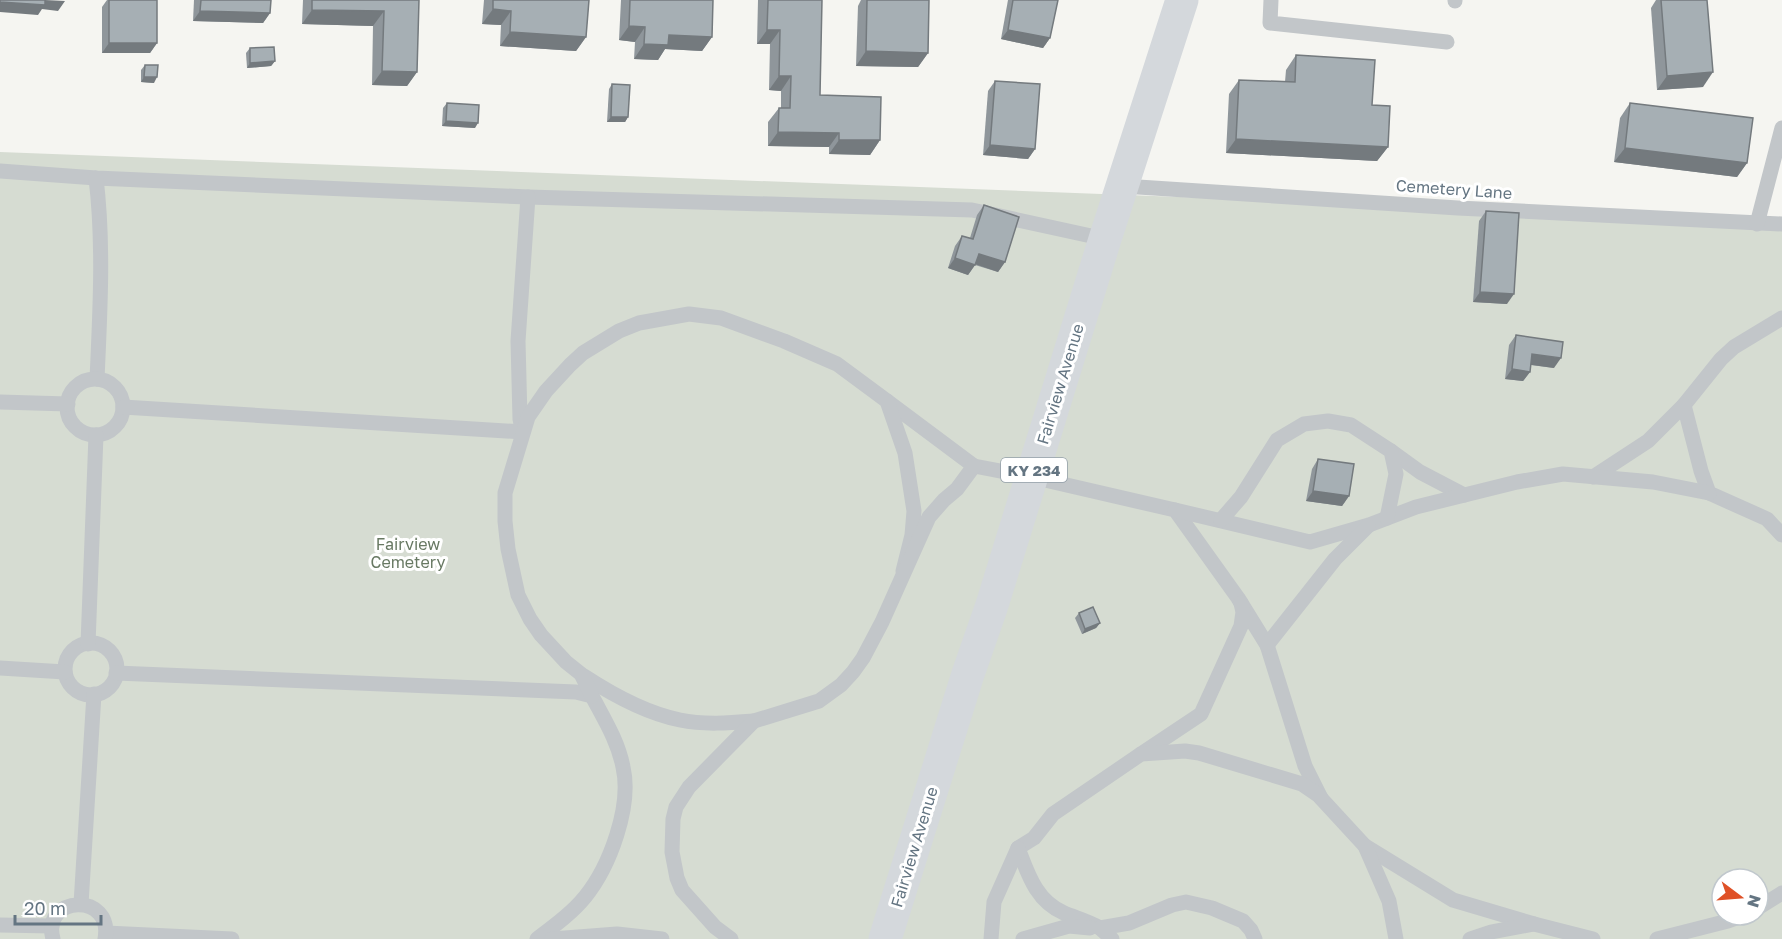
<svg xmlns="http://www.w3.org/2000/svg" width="1782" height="939" viewBox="0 0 1782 939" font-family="'Golos Text',sans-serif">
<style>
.green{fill:#d6dcd2;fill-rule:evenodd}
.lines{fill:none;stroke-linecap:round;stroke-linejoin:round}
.lane{stroke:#c2c6c9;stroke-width:15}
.primary{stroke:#d4d8dc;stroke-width:33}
.wall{fill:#8f969b}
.shaded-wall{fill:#747a7e}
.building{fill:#a6afb4;stroke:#747a7e;stroke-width:1.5}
.labels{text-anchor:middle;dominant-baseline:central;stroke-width:6;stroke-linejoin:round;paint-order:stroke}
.shield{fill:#fff;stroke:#929ea8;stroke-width:1.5}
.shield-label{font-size:15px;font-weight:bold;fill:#647582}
.street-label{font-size:16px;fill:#647582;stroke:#fff}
.park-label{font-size:16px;fill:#687963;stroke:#fff}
</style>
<rect width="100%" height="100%" fill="#f5f5f1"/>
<path class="green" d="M0,152L1782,220V939H0ZM1722,879H1758V915H1722Z"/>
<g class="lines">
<g class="lane">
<polyline points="1271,0 1270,23 1447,42"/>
<polyline points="1455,1 1455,0"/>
<polyline points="0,171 96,178 528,197 972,210 1105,239"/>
<path d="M96,178C104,245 100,312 97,379"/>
<polyline points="1123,186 1458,208 1782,224"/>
<polyline points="1757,224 1782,128"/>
<polyline points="1782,318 1734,347 1721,359 1684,405 1701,471 1709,493 1767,519 1782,535"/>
<circle cx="95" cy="407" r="28"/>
<polyline points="887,401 974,466 1032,477 1175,510 1238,598 1267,645 1305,766 1321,798"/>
<polyline points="0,402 68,404"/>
<polyline points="123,407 523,432 520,419 518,341 528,197"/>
<polyline points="1391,451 1420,472 1464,495"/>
<polyline points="1593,477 1648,441 1684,405"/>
<polyline points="1175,510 1310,542 1369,525 1416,507 1517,482 1563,474 1653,482 1709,493"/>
<polyline points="1221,520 1241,497 1277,440 1304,424 1328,421 1351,425 1391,451 1396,474 1387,518"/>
<circle cx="91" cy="669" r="26"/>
<polyline points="88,644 96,435"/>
<polyline points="1267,645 1335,559 1368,526"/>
<polyline points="0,668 65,672"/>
<path d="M116,673L576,692L592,696C604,719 618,741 623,767C632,806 610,866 585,897C572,913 554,926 537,939"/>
<path d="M584,676C613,695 645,713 680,720C704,725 729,723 754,721"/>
<polyline points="592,696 581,674 566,662 541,635 530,619 518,595 508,549 505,521 505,493 528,417 546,391 570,365 583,353 619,331 639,323 689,314 721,318 784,341 837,364 887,401 905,453 914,511 912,535 903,571"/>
<polyline points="1141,754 1201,714 1241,626 1243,612 1241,603"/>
<polyline points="1365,846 1453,900 1534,924"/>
<polyline points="81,904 94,694"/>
<polyline points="1758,908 1782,893"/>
<polyline points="0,925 52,926"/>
<path d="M1100,928C1088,921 1076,918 1064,913C1036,901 1028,874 1018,848L1034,838L1053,814L1141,754L1185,751L1199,753L1302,784L1318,795L1365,846L1389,901L1396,939"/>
<polyline points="106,933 232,939"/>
<path d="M53,939C41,895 114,892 105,939"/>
<polyline points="552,939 617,934 662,939"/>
<polyline points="731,939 715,927 682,890 677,878 672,852 673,819 676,807 689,787 754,721 819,701 841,685 853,672 863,658 882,622 929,517 944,500 957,489 974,466"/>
<polyline points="991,939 994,902 1018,848"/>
<polyline points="1023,939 1069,926 1090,928"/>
<polyline points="1112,939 1100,928 1129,923 1172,905 1186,902 1212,908 1243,921 1251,930 1255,939"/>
<polyline points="1470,939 1491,932 1534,924 1593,939"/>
<polyline points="1657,939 1728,921 1745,915"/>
</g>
<polyline class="primary" points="885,939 968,674 992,605 1105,239 1182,0"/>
</g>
<g class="wall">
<polygon points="107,0 157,0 157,43 150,53 102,53 102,7"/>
<polygon points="194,0 271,0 270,13 263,23 193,21"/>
<polygon points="303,0 419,0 417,72 407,86 372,85 373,26 302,24"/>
<polygon points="484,0 589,0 586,37 576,51 500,46 501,25 482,24"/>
<polygon points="621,0 713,0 712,37 702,51 665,49 658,60 634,59 635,42 619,40"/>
<polygon points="758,0 822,0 820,95 880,140 870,155 829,154 829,147 768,146 768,122 779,108 781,108 781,91 769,90 770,44 757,44"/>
<polygon points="861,0 929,0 928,53 918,67 856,66 858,6"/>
<polygon points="1008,0 1058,0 1050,38 1043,48 1001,39"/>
<polygon points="1656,0 1707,0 1703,87 1657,90 1651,8"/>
<polygon points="250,48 275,61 271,66 247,68 246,53"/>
<polygon points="1296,55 1372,105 1388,147 1377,161 1226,153 1229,94 1239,80 1285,82 1286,70"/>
<polygon points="145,65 154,83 141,82 141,70"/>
<polygon points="995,81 1035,149 1028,159 983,155 988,91"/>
<polygon points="612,84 628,117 625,122 607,122 609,89"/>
<polygon points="447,103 475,128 442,126 443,108"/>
<polygon points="1630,103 1747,163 1737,177 1614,162 1620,118"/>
<polygon points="984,205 1005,262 998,272 975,265 968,275 948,268 955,246 962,236 970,238 977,215"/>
<polygon points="1486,211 1507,304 1473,302 1479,221"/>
<polygon points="1516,335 1554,368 1531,365 1530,372 1523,381 1505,379 1509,345"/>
<polygon points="1318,459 1349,496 1342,506 1306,501 1312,469"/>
<polygon points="1079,613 1100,623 1096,628 1082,634 1075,618"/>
</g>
<g class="shaded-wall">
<polygon points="45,0 65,1 58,11 42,9 38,15 0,12 0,2"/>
<polygon points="493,9 511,11 501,25 482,24"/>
<polygon points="312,10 384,11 373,26 302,24"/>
<polygon points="200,11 270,13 263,23 193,21"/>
<polygon points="629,26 645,27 635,42 619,40"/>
<polygon points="767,30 780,30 770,44 757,44"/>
<polygon points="1008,30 1050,38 1043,48 1001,39"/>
<polygon points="510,32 586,37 576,51 500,46"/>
<polygon points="669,35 712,37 702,51 665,49 658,60 634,59 644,44"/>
<polygon points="109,43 157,43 150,53 102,53"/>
<polygon points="866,51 928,53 918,67 856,66"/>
<polygon points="275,61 271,66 247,68 250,63"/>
<polygon points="382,71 417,72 407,86 372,85"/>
<polygon points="1713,72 1703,87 1657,90 1667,76"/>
<polygon points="779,76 791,76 781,91 769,90"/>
<polygon points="144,77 157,77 154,83 141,82"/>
<polygon points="611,117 628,117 625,122 607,122"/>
<polygon points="446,121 478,123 475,128 442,126"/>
<polygon points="778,132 839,133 829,147 768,146"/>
<polygon points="1236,139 1388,147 1377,161 1226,153"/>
<polygon points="839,140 880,140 870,155 829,154"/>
<polygon points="990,145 1035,149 1028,159 983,155"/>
<polygon points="1625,148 1747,163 1737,177 1614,162"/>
<polygon points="979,254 1005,262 998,272 972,263"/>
<polygon points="955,258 975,265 968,275 948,268"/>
<polygon points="1480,292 1514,294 1507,304 1473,302"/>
<polygon points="1532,354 1561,358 1554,368 1525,364"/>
<polygon points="1512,369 1530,372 1523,381 1505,379"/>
<polygon points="1313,491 1349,496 1342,506 1306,501"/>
<polygon points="1100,623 1096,628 1082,634 1085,629"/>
</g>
<g class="building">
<polygon points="0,0 45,0 45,5 0,2"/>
<rect x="109" y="0" width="48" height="43"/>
<polygon points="201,0 271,0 270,13 200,11"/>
<polygon points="312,0 419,0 417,72 382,71 384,11 312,10"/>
<polygon points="493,0 589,0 586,37 510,32 511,11 493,9"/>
<polygon points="630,0 713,0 712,37 669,35 668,45 644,44 645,27 629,26"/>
<polygon points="768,0 822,0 820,95 881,97 880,140 839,140 839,133 778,132 779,108 790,108 791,76 779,76 780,30 767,30"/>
<polygon points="867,0 929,0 928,53 866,51"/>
<polygon points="1013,0 1058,0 1050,38 1008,30"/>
<polygon points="1661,0 1707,0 1713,72 1667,76"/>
<polygon points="274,47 275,61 250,63 250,48"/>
<polygon points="1296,55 1375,60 1372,105 1390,106 1388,147 1236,139 1239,80 1295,82"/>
<polygon points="145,65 158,65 157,77 144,77"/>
<polygon points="995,81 1040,84 1035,149 990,145"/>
<polygon points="612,84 630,85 628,117 611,117"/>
<polygon points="447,103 479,105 478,123 446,121"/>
<polygon points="1630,103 1753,118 1747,163 1625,148"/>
<polygon points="984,205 1019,217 1005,262 979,254 975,265 955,258 962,236 973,239"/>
<polygon points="1486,211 1519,213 1514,294 1480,292"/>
<polygon points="1516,335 1563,342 1561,358 1532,354 1530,372 1512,369"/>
<polygon points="1318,459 1354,464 1349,496 1313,491"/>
<polygon points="1093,607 1100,623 1085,629 1079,613"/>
</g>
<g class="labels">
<rect class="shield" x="1001" y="458" width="66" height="24" rx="4.5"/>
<g class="shield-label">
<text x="1034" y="470">KY 234</text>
</g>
<g class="street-label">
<text transform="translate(1454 189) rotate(4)">Cemetery Lane</text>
<text transform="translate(1060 384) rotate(-73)">Fairview Avenue</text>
<text transform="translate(914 847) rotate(-73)">Fairview Avenue</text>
</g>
<g class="park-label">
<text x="408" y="544">Fairview<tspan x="408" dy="18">Cemetery</tspan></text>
</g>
</g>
<g transform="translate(1740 897) rotate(106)"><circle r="28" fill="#ffffff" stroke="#c1c8cd" stroke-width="1.5"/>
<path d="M0-4.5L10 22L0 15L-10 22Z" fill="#df5127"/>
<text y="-9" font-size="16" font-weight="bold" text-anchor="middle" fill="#647582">N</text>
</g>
<path d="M15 915v9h86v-9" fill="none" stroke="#647582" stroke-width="3"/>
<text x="24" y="915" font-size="18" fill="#647582" stroke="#ffffff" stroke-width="4.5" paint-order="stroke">20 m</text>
</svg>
